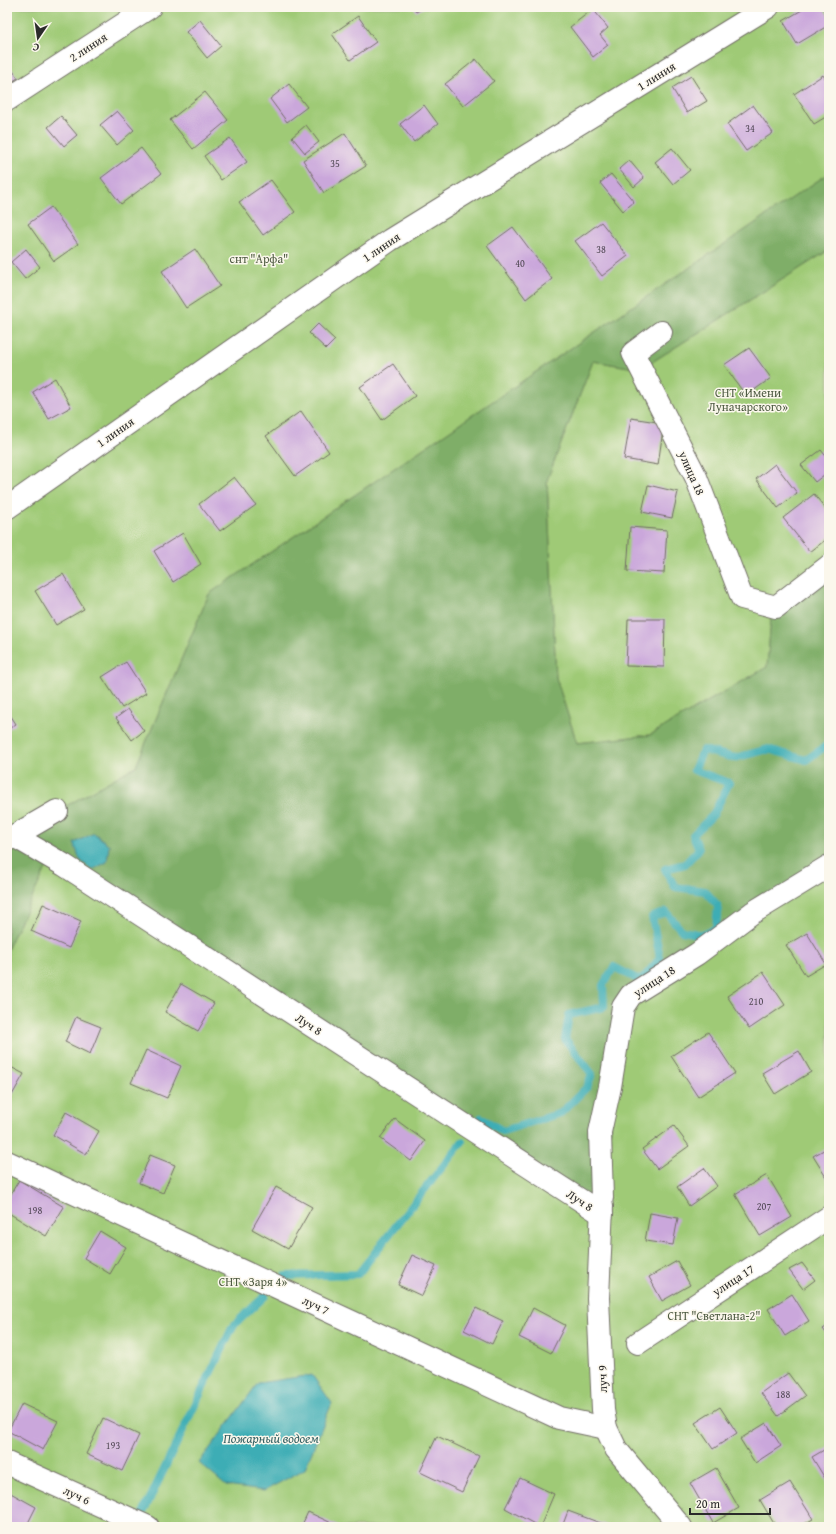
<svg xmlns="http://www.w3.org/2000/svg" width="836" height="1534" viewBox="0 0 836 1534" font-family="'Gentium Book Plus',serif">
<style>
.green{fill:#9fca76;stroke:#657a50}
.forest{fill:#7fae67;stroke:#556c49;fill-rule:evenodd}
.water{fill:#3cadb5;stroke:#346c70}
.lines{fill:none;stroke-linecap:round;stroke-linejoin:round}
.stream{stroke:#3cadb5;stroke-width:8}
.building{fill:#caa7db}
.street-casing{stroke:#716d65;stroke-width:24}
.street{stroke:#fff;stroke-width:22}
.labels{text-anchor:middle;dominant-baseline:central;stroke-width:3;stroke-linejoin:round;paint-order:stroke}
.number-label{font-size:10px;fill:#534a57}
.street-label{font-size:12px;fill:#2b2b2b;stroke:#fbf7ec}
.park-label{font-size:12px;fill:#4e5b42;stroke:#fbf7ec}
.water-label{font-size:13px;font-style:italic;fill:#325f62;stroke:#fbf7ec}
</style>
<rect width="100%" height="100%" fill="#fbf7ec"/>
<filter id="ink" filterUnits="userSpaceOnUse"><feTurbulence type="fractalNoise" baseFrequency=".025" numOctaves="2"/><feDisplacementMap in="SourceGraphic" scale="8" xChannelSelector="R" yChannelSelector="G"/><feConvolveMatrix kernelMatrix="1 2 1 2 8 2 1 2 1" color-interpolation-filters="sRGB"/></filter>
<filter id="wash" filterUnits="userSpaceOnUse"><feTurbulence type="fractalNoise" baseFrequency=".012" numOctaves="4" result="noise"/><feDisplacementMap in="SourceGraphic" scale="16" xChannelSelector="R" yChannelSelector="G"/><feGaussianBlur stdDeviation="0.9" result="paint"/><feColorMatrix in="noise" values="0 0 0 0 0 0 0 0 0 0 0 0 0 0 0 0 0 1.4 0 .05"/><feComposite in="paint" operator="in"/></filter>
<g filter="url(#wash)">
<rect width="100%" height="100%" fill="#f4e8d0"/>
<g class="green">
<polygon points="7,7 829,7 829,173 209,594 136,766 7,840"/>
<polygon points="829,250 829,566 772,607 767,667 650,735 577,743 556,678 547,480 593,361 641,369"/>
<polygon points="51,857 623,1007 829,866 829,1527 7,1527 7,950"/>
</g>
<path class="forest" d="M829,173V250L641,369L593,361L547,480L556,678L577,743L650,735L767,667L772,606L829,566V866L623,1007L602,1217L51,858L7,950V840L136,766L209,594ZM93,833L109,845L107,862Z"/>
<g class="water">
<polygon points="94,833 109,845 107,862 92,870 80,860 74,843"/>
<polygon points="312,1375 332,1403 305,1469 264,1491 226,1486 199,1463 258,1383"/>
</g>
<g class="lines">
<g class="stream">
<polyline points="481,1118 503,1131 561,1113 587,1087 592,1074 565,1039 569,1015 604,1007 603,985 614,967 641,981 660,958 652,917 666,912 682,931 703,935 716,928 718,906 705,891 675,887 665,869 685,864 699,849 693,835 713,815 729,783 694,770 703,750 735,758 768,749 806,760 829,744"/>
<polyline points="286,1276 358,1274 462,1142"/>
<polyline points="144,1511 233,1326 265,1296"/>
</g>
</g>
<g id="blocks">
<g class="building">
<polygon points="414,7 425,7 416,12"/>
<polygon points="807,7 823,7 829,17 829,25 797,44 783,21"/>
<polygon points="593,9 608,28 600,35 608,45 593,57 570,27"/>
<polygon points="358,16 376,42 350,60 332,34"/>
<polygon points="200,20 221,46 207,58 186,32"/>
<polygon points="476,59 494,81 463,106 445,84"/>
<polygon points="7,63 18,78 7,85"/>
<polygon points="823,75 829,84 829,115 814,124 794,94"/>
<polygon points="691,76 707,101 687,113 672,88"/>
<polygon points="289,84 307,107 287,122 270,99"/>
<polygon points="205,92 228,120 193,149 170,120"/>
<polygon points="424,105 438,124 414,142 400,124"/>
<polygon points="753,105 773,133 746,151 727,124"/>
<polygon points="117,111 134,130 117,145 100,125"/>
<polygon points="61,116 77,135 64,146 48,127"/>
<polygon points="306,125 319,142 305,153 292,137"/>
<polygon points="345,133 366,166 324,193 303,160"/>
<polygon points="230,138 247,162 221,180 204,156"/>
<polygon points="141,148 161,174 121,204 101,178"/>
<polygon points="672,148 690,170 673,184 655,162"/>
<polygon points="629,160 644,178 634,187 619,169"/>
<polygon points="611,174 634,202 623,211 600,183"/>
<polygon points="271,180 295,212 263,235 239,202"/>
<polygon points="51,207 78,244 54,261 28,224"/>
<polygon points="601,222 628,256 602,276 575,241"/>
<polygon points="513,227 552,279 526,299 487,246"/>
<polygon points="26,249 40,267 25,279 11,262"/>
<polygon points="195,249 220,286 186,308 162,271"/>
<polygon points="318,324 335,340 326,349 309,333"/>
<polygon points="749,348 771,378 746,396 724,365"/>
<polygon points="393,364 415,396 382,420 360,387"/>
<polygon points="55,378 71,407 49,419 33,392"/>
<polygon points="301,411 329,452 295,476 266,436"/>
<polygon points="631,418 664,423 658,465 624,459"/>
<polygon points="821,450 829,460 829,471 815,482 801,465"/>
<polygon points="775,464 797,493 778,508 756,479"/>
<polygon points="234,477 256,505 220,531 199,504"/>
<polygon points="648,485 678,492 672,518 642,512"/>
<polygon points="814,494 829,513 829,537 810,552 783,518"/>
<polygon points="630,527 667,530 664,573 627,571"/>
<polygon points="183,533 201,564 173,582 154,551"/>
<polygon points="63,574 84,609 56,625 35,591"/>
<polygon points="628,619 665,619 664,667 626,666"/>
<polygon points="126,662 146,693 122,708 102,677"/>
<polygon points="128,709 144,731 132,740 116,718"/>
<polygon points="7,710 16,724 7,730"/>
<polygon points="43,904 81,921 69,948 31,931"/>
<polygon points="807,933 826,964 806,976 786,945"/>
<polygon points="763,972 785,1005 749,1029 727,996"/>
<polygon points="181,984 214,1003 198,1031 165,1012"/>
<polygon points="76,1017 101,1027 90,1054 65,1042"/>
<polygon points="708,1032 735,1073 698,1097 671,1056"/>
<polygon points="146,1050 181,1066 167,1098 131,1083"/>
<polygon points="799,1051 811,1072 775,1094 762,1073"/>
<polygon points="7,1065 24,1074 7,1104"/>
<polygon points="66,1112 99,1131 86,1154 53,1135"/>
<polygon points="395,1119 425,1141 411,1161 380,1138"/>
<polygon points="674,1126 689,1146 657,1169 642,1149"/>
<polygon points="829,1147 829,1182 813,1156"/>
<polygon points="150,1155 175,1165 163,1193 139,1183"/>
<polygon points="704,1168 717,1186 689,1206 677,1187"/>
<polygon points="767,1175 792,1217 760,1236 735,1194"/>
<polygon points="19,1180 64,1207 46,1236 7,1212 7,1200"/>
<polygon points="276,1187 312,1207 288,1249 252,1229"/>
<polygon points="650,1213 678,1218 673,1245 645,1241"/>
<polygon points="100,1231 126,1247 110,1274 84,1258"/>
<polygon points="412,1255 436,1266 422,1296 398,1285"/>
<polygon points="677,1261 690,1285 662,1301 649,1277"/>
<polygon points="802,1263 815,1280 803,1289 789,1270"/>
<polygon points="792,1294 809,1321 785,1336 768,1309"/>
<polygon points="476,1308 503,1321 492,1344 464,1330"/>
<polygon points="533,1308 565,1325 551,1353 519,1337"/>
<polygon points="829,1325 829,1337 823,1329"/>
<polygon points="788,1373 805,1396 778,1416 761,1393"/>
<polygon points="22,1404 58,1421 43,1450 8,1431"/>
<polygon points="720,1407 737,1433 713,1449 695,1423"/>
<polygon points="103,1418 139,1435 122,1471 86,1454"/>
<polygon points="766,1423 781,1446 755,1463 740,1439"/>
<polygon points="437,1436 479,1456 462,1492 420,1472"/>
<polygon points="829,1447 829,1485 812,1457"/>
<polygon points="716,1468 739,1508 713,1523 690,1483"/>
<polygon points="520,1478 554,1494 540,1527 505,1508"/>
<polygon points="790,1482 813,1519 799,1527 776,1527 760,1500"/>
<polygon points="7,1491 36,1507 26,1527 7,1527"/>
<polygon points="568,1511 611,1527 562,1527"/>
<polygon points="308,1512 340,1527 301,1527"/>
</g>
</g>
</g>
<g filter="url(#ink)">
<use href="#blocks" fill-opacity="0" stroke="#716d65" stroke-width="1"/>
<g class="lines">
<g class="street-casing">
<g id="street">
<polyline points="7,100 150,7"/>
<polyline points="661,332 633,353 696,477 742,598 776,607 829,566"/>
<polyline points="7,508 390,240 768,7"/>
<polyline points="14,836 64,865 602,1214"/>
<polyline points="7,840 57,811"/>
<polyline points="7,1162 559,1418 606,1428"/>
<polyline points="602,1198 600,1132 610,1087 623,1007 631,995 697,954 752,913 829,866"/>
<polyline points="602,1206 598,1298 603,1410 606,1428 616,1449 681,1527"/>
<polyline points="638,1343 829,1217"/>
<polyline points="7,1463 148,1527"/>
</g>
</g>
<use href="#street" class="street"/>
</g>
</g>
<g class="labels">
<g class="number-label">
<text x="750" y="128">34</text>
<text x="335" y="163">35</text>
<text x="601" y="249">38</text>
<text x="520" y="263">40</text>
<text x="756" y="1001">210</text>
<text x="764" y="1206">207</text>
<text x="35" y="1210">198</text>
<text x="783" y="1394">188</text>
<text x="113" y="1445">193</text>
</g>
<g class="street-label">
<text transform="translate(88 47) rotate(-33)">2 линия</text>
<text transform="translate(656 76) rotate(-32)">1 линия</text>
<text transform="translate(381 247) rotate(-34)">1 линия</text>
<text transform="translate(115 432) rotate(-35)">1 линия</text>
<text transform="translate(692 473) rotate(66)">улица 18</text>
<text transform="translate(654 981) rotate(-33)">улица 18</text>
<text transform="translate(309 1024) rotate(33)">Луч 8</text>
<text transform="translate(580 1200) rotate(33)">Луч 8</text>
<text transform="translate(733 1280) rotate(-33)">улица 17</text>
<text transform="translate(316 1305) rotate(25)">луч 7</text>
<text transform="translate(602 1379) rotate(-92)">луч 9</text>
<text transform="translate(77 1495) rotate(25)">луч 6</text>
</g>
<g class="park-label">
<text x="259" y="258">снт "Арфа"</text>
<text x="748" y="392">СНТ «Имени<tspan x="748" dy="14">Луначарского»</tspan></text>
<text x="253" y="1281">СНТ «Заря 4»</text>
<text x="714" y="1315">СНТ "Светлана-2"</text>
</g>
<g class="water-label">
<text x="271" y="1438">Пожарный водоем</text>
</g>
</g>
<rect width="836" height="1534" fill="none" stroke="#fbf7ec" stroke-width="24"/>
<g transform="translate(38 38) rotate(193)" stroke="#fbf7ec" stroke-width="3" paint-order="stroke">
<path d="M0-3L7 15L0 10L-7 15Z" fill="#2b2b2b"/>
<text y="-6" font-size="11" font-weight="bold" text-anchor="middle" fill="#2b2b2b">С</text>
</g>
<path d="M690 1508v6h80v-6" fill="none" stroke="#2b2b2b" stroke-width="2"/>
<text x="696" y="1508" font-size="12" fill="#2b2b2b" stroke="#fbf7ec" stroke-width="3" paint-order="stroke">20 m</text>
</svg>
